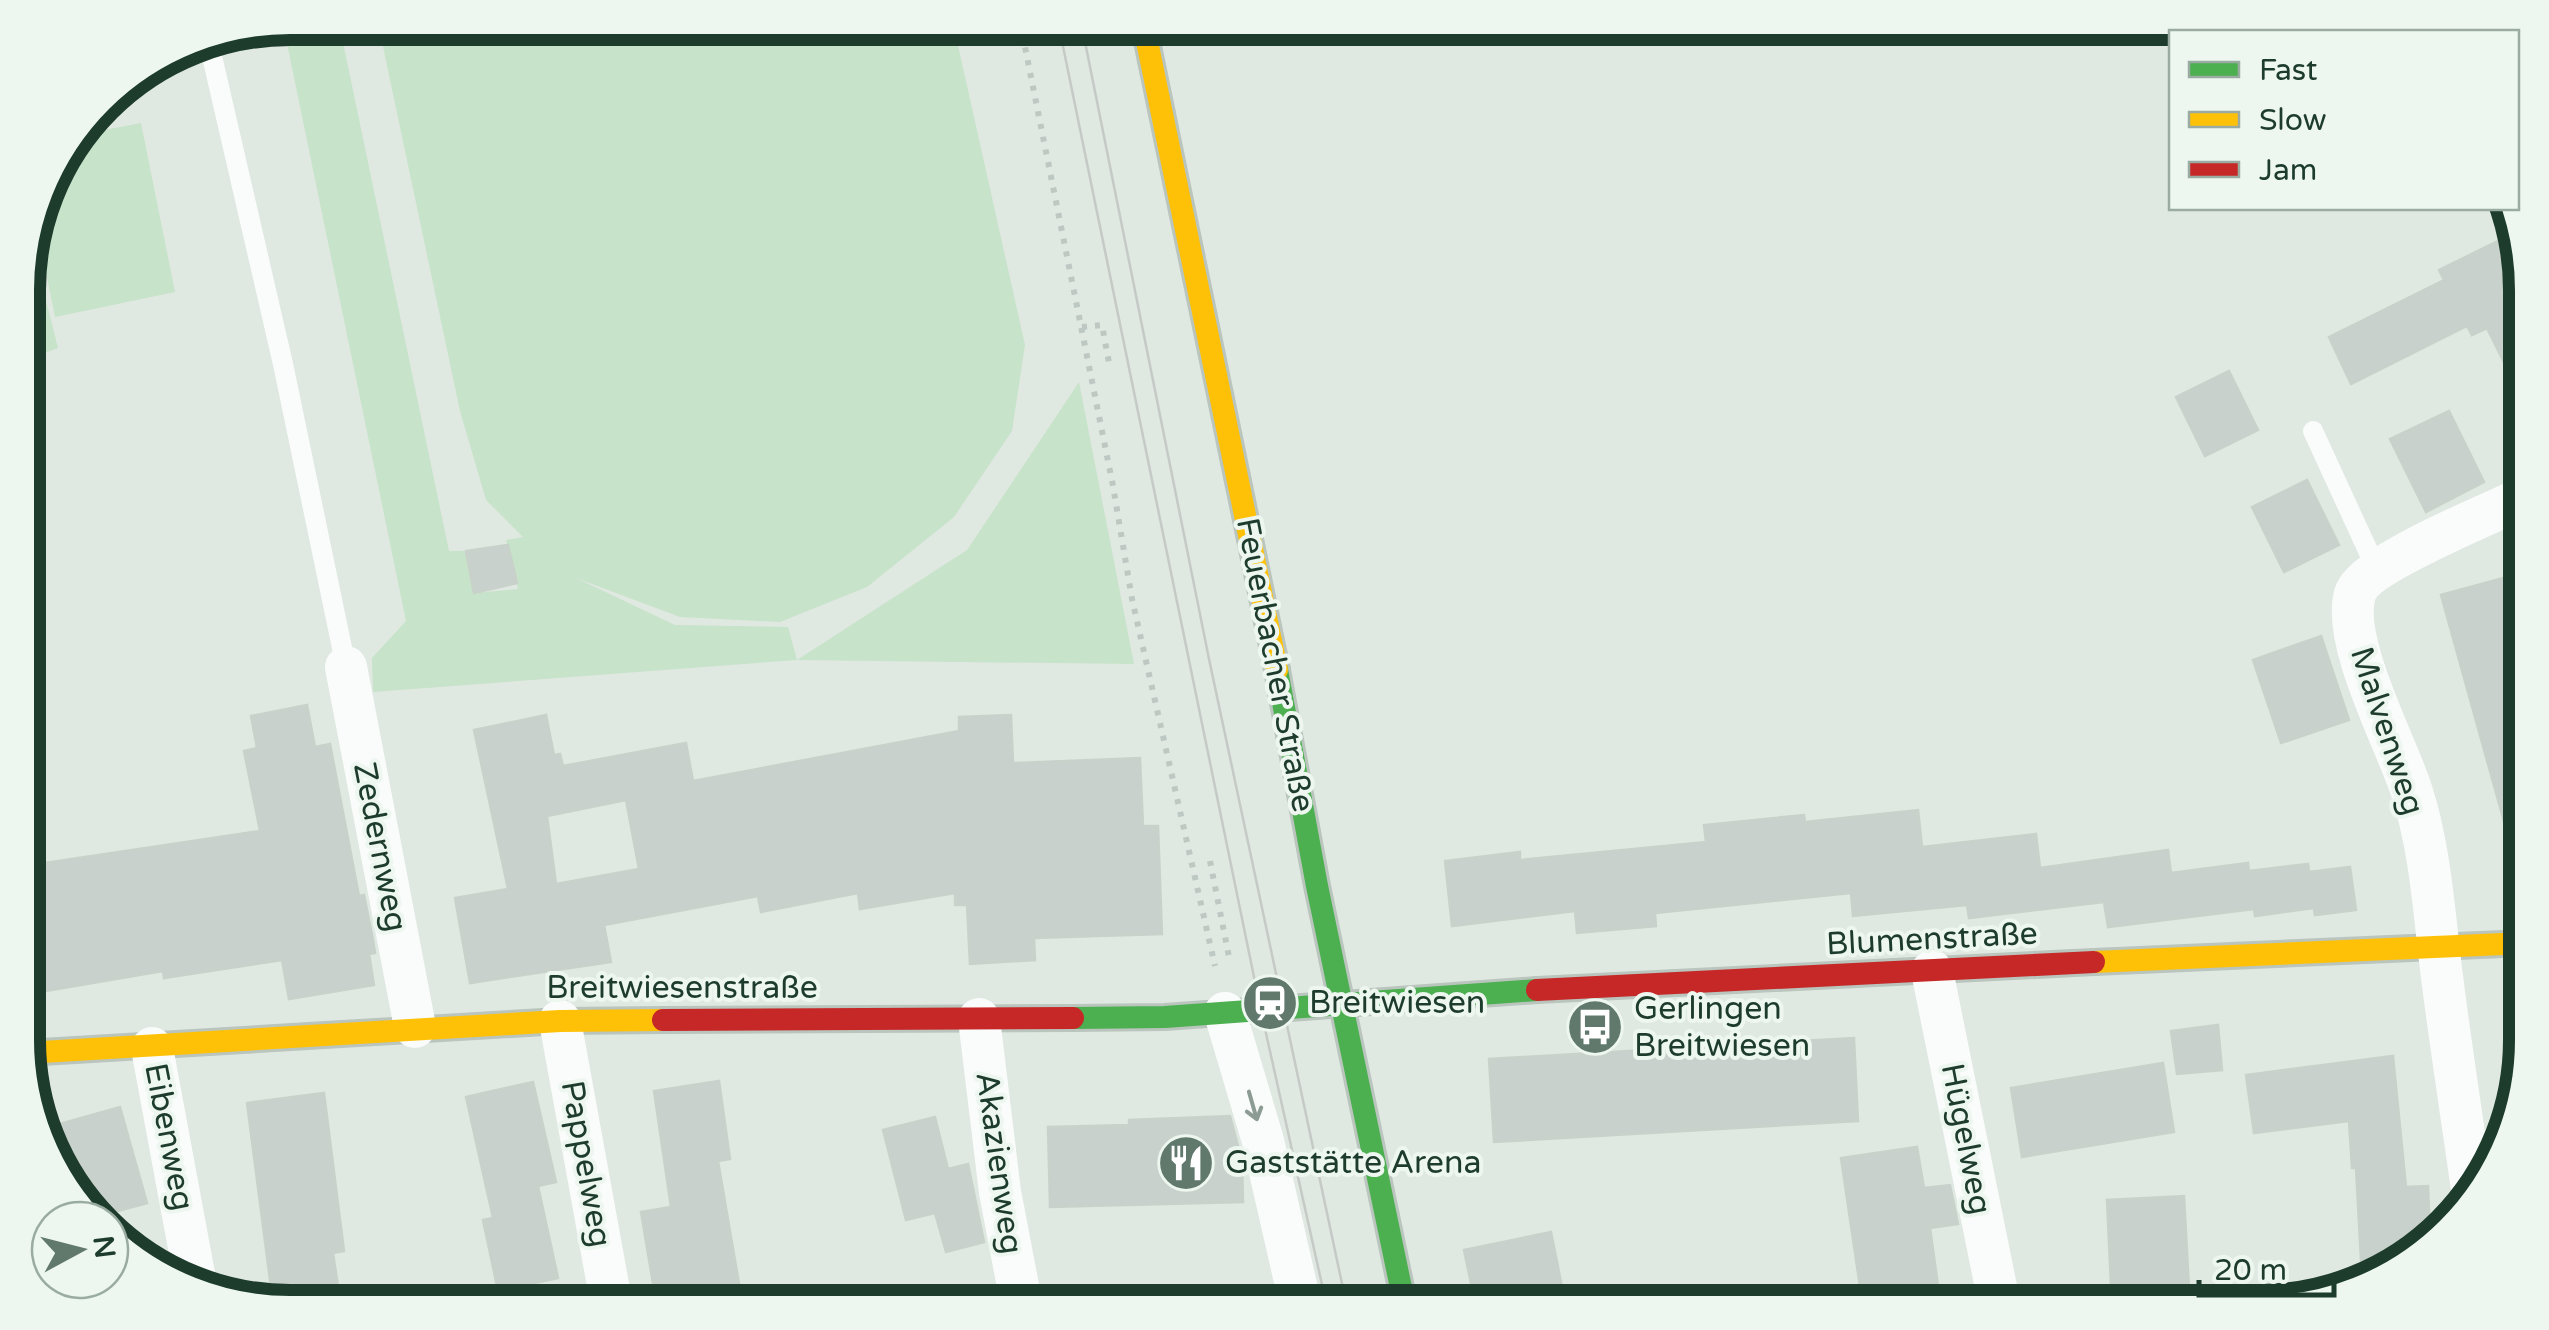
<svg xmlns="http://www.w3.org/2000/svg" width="2549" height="1330" viewBox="0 0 2549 1330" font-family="'Varela Round',sans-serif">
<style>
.green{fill:#c7e3c9}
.building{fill:#c8d1cb;stroke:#c9d1cb;stroke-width:2.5;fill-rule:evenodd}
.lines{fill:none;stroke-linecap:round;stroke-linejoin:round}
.fast-casing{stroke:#b9c5bd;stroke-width:28}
.slow-casing{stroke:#b9c5bd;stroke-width:28}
.jam-casing{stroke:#b9c5bd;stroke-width:28}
.path{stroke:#bdc8c2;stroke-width:6;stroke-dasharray:5 8;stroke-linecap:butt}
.lane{stroke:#fafcfb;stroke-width:20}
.street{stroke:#fafcfb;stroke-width:42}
.fast{stroke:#4caf50;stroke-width:22}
.slow{stroke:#ffc107;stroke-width:22}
.jam{stroke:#c62828;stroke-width:22}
.tram{stroke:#c5cac7;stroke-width:2.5}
.oneway{stroke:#8c9c94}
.labels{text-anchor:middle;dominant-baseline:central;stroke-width:8;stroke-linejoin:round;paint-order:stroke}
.street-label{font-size:32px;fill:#1d3c2c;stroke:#edf7f0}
.poi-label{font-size:32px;fill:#1d3c2c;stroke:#edf7f0;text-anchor:start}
.rim{fill:none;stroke:#1d3c2c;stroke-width:12}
</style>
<rect width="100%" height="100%" fill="#e0e8e2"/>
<g class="green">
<polygon points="339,23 449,551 466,551 474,593 518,589 506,540 523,537 486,500 460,411 378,23 953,23 1025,345 1012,431 954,517 867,587 780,622 680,617 576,578 675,625 788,627 797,660 967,550 1079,382 1134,664 796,660 373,692 372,658 406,621 283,24"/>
<polygon points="141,123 175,292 55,317 36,223 50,171 78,135"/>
<polygon points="31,241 58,348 23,361 23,272"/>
</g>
<g class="building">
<polygon points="2498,241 2524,294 2525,405 2487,328 2472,335 2467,326 2351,384 2329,337 2444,280 2439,270"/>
<polygon points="2229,371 2258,430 2205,456 2176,397"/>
<polygon points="2449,411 2484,482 2426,512 2390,439"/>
<polygon points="2307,480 2339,545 2284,572 2252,507"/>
<polygon points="508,545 517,583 474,593 466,551"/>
<polygon points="2518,574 2525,599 2526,860 2515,861 2441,595"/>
<polygon points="2321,636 2349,720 2281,743 2253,660"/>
<polygon points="307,705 315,747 330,744 359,896 364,895 373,940 375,953 369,954 374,985 289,999 282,960 164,978 163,971 28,994 25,975 24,866 260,831 244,751 257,748 251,716"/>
<path d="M546,715L554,755L560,754L563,766L686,743L693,781L959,731V717L1011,715L1013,763L1140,758L1143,826H1158L1162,934L1034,938L1035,960L970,964L967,905H955V893L860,909L858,893L761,912L758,896L604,925L611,962L470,983L455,898L508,889L474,730ZM626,800L639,869L556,884L547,816Z"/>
<polygon points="1918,810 1922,847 2036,834 2040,868 2168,850 2171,873 2248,863 2249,871 2308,864 2309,872 2350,867 2356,910 2315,915 2314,908 2255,916 2254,909 2108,927 2104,902 1969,918 1967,905 1853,916 1851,893 1655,913 1656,926 1577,933 1575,911 1452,926 1445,861 1520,852 1520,860 1706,842 1704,825 1804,815 1805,822"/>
<polygon points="2218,1025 2222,1070 2177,1074 2171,1031"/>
<polygon points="1854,1038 1858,1121 1494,1142 1489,1059"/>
<polygon points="2393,1056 2406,1187 2428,1186 2430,1237 2407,1263 2362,1278 2356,1168 2352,1168 2349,1121 2254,1133 2246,1075"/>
<polygon points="2163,1063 2174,1132 2022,1157 2011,1088"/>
<polygon points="719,1081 730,1159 718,1161 743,1307 657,1307 641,1212 671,1207 654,1091"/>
<polygon points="533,1082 556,1182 538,1186 558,1278 498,1291 483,1220 493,1218 466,1097"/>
<polygon points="324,1093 344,1251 333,1253 341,1307 290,1308 273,1303 247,1103"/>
<polygon points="120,1107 147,1203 99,1216 68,1189 45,1128"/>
<polygon points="1230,1116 1242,1161 1243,1202 1050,1207 1048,1127 1129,1125 1129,1120"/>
<polygon points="935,1117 948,1169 968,1164 984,1242 946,1252 935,1213 906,1220 883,1130"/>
<polygon points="1917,1147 1924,1188 1950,1185 1958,1224 1930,1228 1941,1307 1863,1307 1841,1158"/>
<polygon points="2184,1196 2190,1307 2112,1307 2107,1200"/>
<polygon points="1551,1232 1566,1307 1476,1307 1464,1250"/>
</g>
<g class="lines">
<g class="fast-casing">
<g id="fast">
<polyline points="1277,670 1317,886 1405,1307"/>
<polyline points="1073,1018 1165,1017 1537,990"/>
</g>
</g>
<g class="slow-casing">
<g id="slow">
<polyline points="1143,22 1277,670"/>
<polyline points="2094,962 2526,943"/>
<polyline points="25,1053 560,1021 663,1020"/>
</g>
</g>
<g class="jam-casing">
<g id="jam">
<polyline points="1537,990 2094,962"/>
<polyline points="663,1020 1073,1018"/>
</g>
</g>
<g class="path">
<polyline points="1020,22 1113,486 1132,599 1215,966"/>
<polyline points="1082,327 1102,325 1110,368"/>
<polyline points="1210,861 1230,962"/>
</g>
<g class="lane">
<polyline points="208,39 283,364 346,667"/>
<polyline points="2313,431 2376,568"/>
</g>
<g class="street">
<polyline points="346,667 415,1027"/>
<polyline points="1932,971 2000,1307"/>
<polyline points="1225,1013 1263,1141 1301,1307"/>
<polyline points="979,1019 1000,1192 1022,1307"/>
<polyline points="560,1021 612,1307"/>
<polyline points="152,1048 196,1285"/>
<path d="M2472,1189C2462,1118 2451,1048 2442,977C2434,914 2431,850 2411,789C2395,741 2341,641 2355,594C2364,564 2492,513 2525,497"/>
</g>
<use href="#fast" class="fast"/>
<use href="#slow" class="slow"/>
<use href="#jam" class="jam"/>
<g class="tram">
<polyline points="1058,22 1261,1011 1327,1307"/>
<polyline points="1081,22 1209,659 1347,1307"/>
</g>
</g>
<defs><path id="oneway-shaft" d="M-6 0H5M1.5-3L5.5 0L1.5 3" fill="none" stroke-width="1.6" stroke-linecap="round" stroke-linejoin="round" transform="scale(2.5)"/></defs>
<use class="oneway" href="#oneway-shaft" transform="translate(1253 1106) rotate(74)"/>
<defs>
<g id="station-disc" transform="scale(2.875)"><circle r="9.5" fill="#61786c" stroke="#edf7f0"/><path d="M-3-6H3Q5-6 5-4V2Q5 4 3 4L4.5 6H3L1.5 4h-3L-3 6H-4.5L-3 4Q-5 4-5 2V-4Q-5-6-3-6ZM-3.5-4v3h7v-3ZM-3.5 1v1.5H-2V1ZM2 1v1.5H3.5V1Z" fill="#fff"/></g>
<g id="bus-disc" transform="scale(2.875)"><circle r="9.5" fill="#61786c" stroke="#edf7f0"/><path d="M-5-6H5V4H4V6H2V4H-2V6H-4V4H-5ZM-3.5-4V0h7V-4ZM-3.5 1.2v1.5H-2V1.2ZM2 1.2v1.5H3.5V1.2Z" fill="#fff"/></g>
<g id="restaurant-disc" transform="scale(2.875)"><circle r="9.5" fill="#61786c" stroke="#edf7f0"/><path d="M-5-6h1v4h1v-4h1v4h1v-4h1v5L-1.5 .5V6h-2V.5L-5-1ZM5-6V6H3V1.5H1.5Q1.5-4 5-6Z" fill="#fff"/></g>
</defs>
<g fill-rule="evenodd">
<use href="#station-disc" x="1270" y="1003"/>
<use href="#bus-disc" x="1595" y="1027"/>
<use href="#restaurant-disc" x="1186" y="1163"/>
</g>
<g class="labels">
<g class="street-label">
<text transform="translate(1275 665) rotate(79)">Feuerbacher Straße</text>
<text transform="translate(2387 731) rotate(72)">Malvenweg</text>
<text transform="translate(380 847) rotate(79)">Zedernweg</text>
<text transform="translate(1932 939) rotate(-3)">Blumenstraße</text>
<text x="682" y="988">Breitwiesenstraße</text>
<text transform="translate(169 1137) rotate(79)">Eibenweg</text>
<text transform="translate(1966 1139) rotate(79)">Hügelweg</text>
<text transform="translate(999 1163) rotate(82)">Akazienweg</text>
<text transform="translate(586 1164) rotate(80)">Pappelweg</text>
</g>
<g class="poi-label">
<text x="1309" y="1003">Breitwiesen</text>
<text x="1634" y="1009">Gerlingen<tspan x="1634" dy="37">Breitwiesen</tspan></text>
<text x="1225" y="1163">Gaststätte Arena</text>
</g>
</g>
<path d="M0 0H2549V1330H0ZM290 40H2259A250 250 0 0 1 2509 290V1040A250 250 0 0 1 2259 1290H290A250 250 0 0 1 40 1040V290A250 250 0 0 1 290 40Z" fill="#edf7f0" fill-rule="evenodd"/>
<path class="rim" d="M290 40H2259A250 250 0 0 1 2509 290V1040A250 250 0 0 1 2259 1290H290A250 250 0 0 1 40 1040V290A250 250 0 0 1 290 40Z"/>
<rect x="2169" y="30" width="350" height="180" fill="#edf7f0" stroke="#9aaca2" stroke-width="2.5"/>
<rect x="2189" y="62" width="50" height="15" fill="#4caf50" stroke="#9aaca2" stroke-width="2.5"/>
<text x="2259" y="80" font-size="30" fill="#1d3c2c">Fast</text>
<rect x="2189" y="112" width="50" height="15" fill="#ffc107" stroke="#9aaca2" stroke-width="2.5"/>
<text x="2259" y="130" font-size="30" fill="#1d3c2c">Slow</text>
<rect x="2189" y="162" width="50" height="15" fill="#c62828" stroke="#9aaca2" stroke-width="2.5"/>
<text x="2259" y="180" font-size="30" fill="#1d3c2c">Jam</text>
<g transform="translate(80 1250) rotate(83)"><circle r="48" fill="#edf7f0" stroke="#9aaca2" stroke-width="2.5"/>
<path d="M0-8L18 38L0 25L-18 38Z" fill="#61786c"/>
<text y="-15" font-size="28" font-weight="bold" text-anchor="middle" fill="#1d3c2c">N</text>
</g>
<path d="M2199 1280v15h135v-15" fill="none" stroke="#1d3c2c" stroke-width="5"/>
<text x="2214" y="1280" font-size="30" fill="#1d3c2c" stroke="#edf7f0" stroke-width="8" paint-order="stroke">20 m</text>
</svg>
